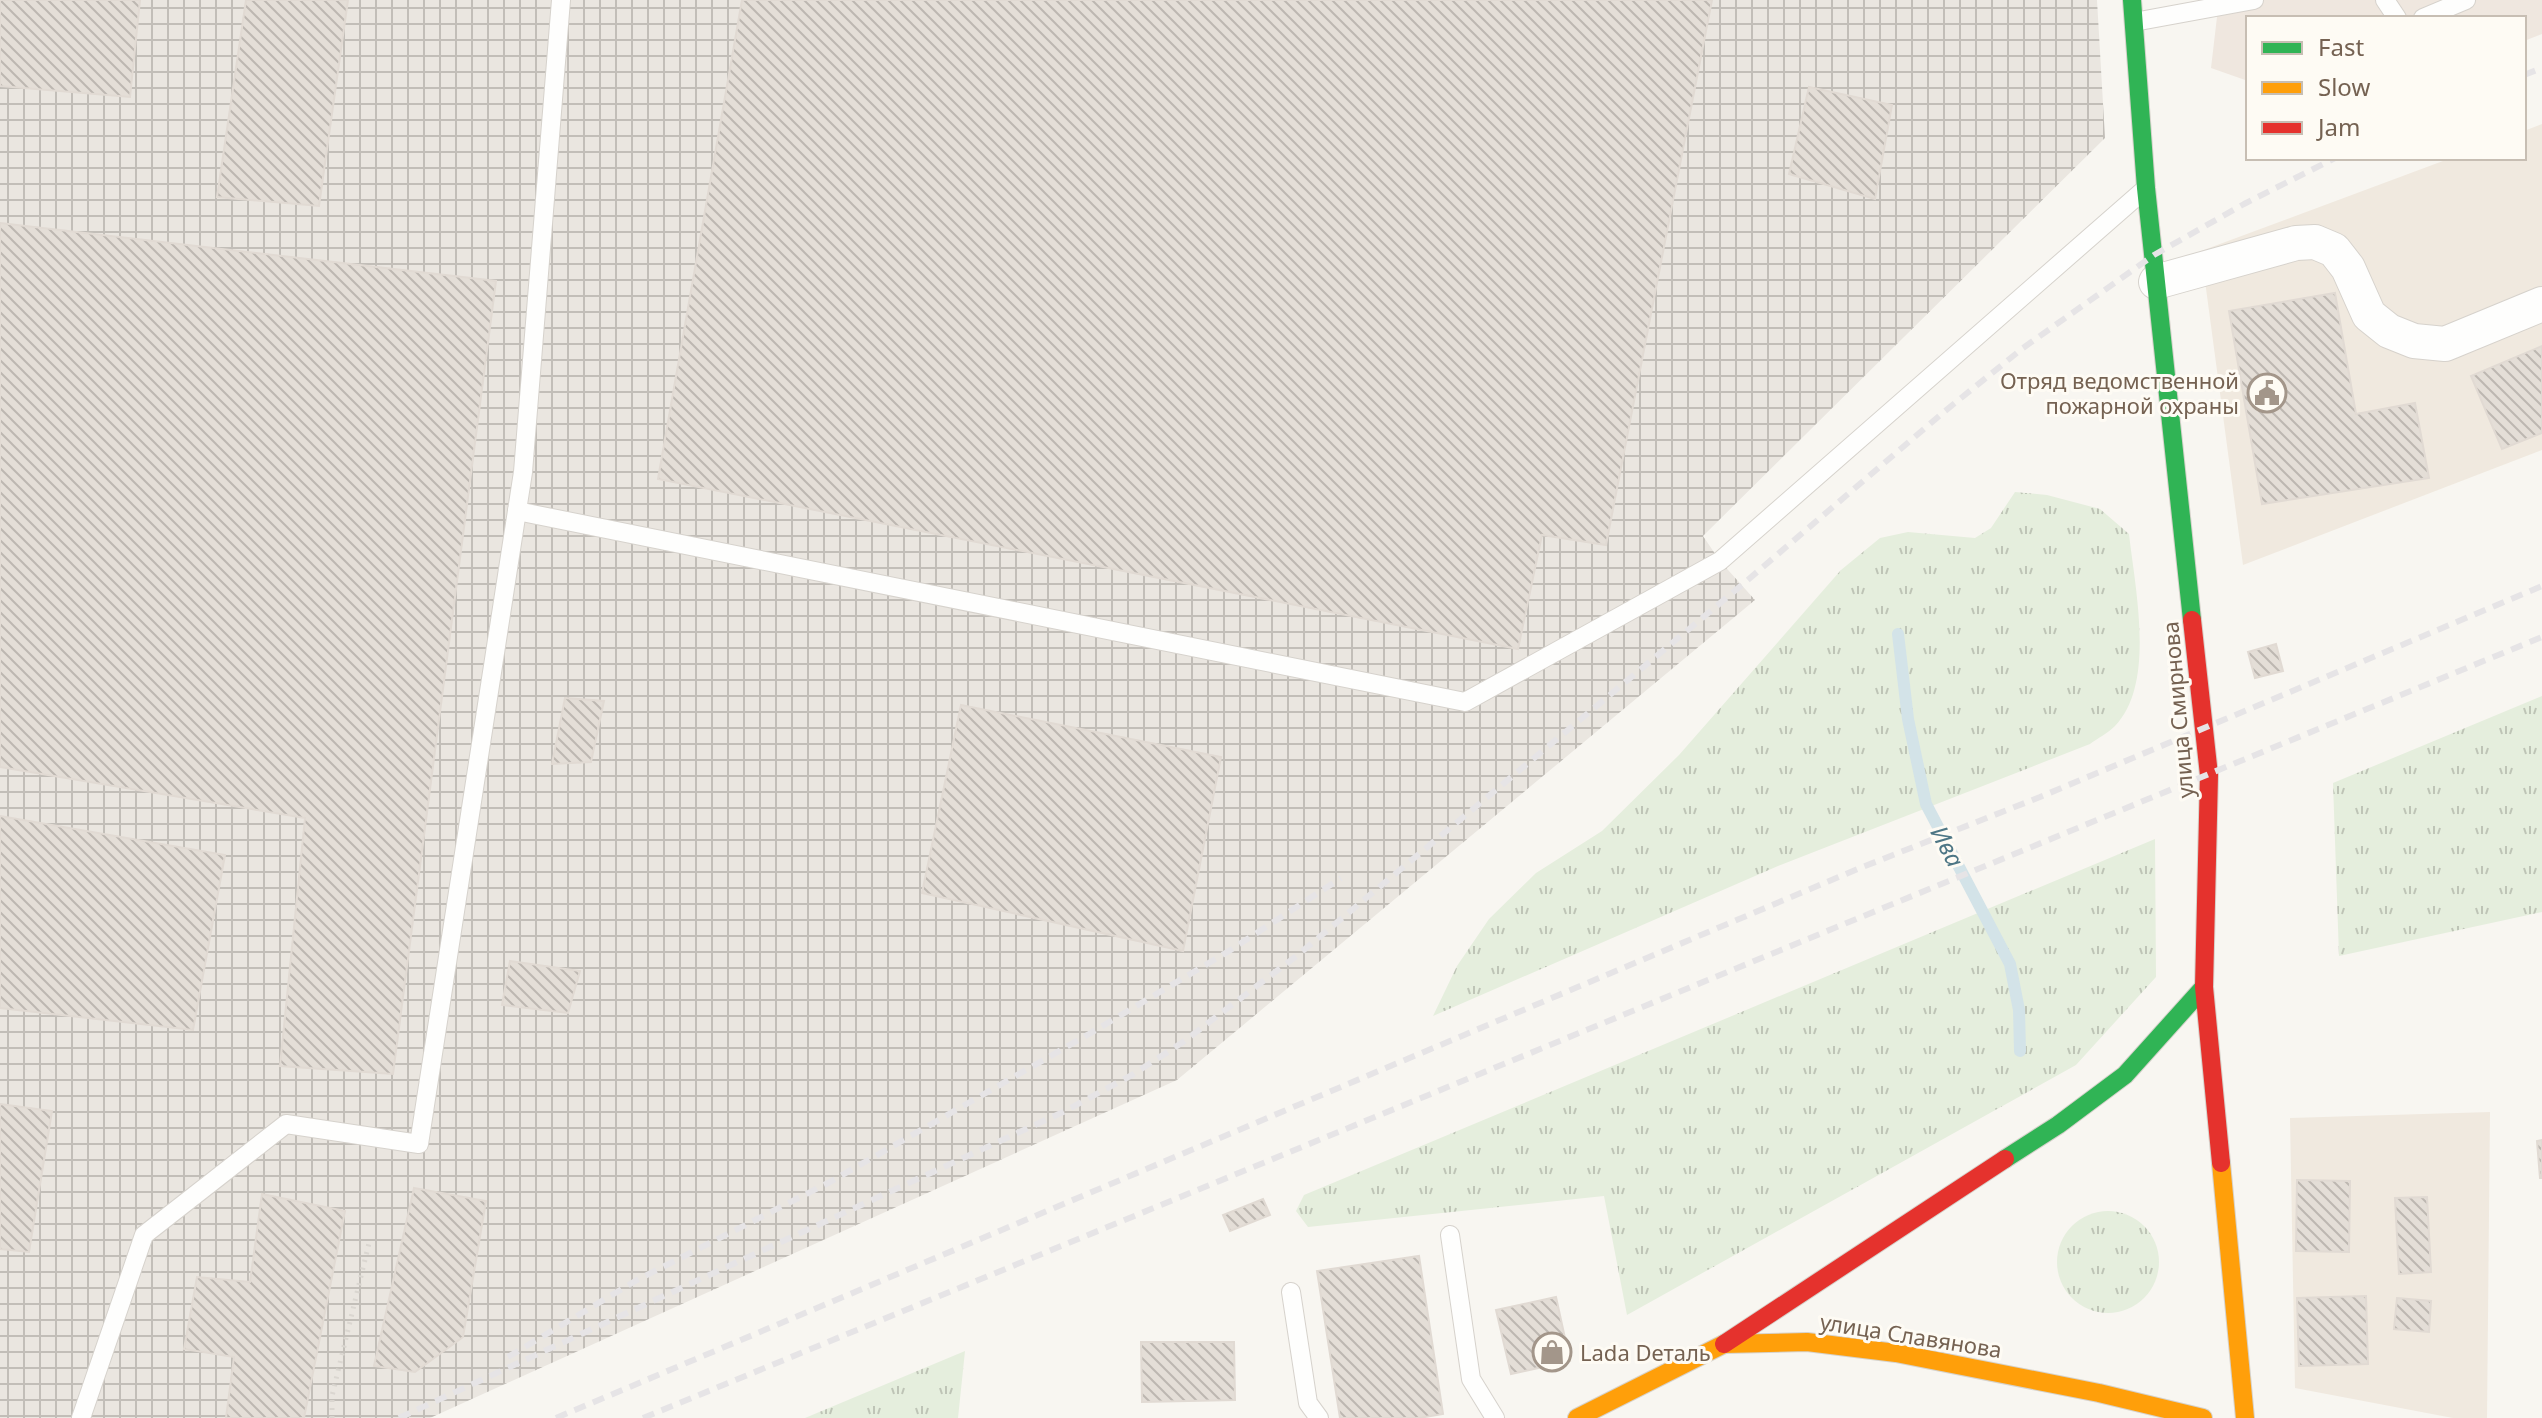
<svg xmlns="http://www.w3.org/2000/svg" width="2542" height="1418" viewBox="0 0 2542 1418" font-family="'Noto Sans',sans-serif">
<style>
.residential{fill:#f0e9df}
.commercial{fill:#efe7df}
.industrial{fill:url(#industrial-grid)}
.grass{fill:url(#grass-tufts)}
.lines{fill:none;stroke-linecap:round;stroke-linejoin:round}
.stream{stroke:#d3e3e8;stroke-width:12}
.building{fill:url(#building-back-hatch);stroke:#e1dad3;stroke-width:2}
.lane-casing{stroke:#d6d2cc;stroke-width:20}
.street-casing{stroke:#d6d2cc;stroke-width:36}
.fast-casing{stroke:#d6d2cb;stroke-width:20}
.slow-casing{stroke:#d6d2cb;stroke-width:20}
.jam-casing{stroke:#d6d2cb;stroke-width:20}
.path{stroke:#dad6d0;stroke-width:5;stroke-dasharray:2 6;stroke-linecap:butt}
.lane{stroke:#fefefd;stroke-width:18}
.street{stroke:#fefefd;stroke-width:34}
.fast{stroke:#30b455;stroke-width:18}
.slow{stroke:#ff9f0a;stroke-width:18}
.jam{stroke:#e5322d;stroke-width:18}
.rail{stroke:#e6e4e6;stroke-width:6;stroke-dasharray:12 8;stroke-linecap:butt}
.labels{text-anchor:middle;dominant-baseline:central;stroke-width:6;stroke-linejoin:round;paint-order:stroke}
.poi-label{font-size:22px;fill:#756252;stroke:#fefbf4;text-anchor:end}
.street-label{font-size:22px;fill:#756252;stroke:#fefbf4}
.water-label{font-size:24px;font-style:italic;fill:#4d7685;stroke:#fefbf4}
</style>
<defs>
<pattern id="industrial-grid" width="8" height="8" patternUnits="userSpaceOnUse" patternTransform="scale(2)"><rect width="8" height="8" fill="#eae6e0"/><path d="M0 4h8M4 0v8" fill="none" stroke="#c2beb8"/></pattern>
<pattern id="grass-tufts" width="24" height="20" patternUnits="userSpaceOnUse" patternTransform="scale(2)"><rect width="24" height="20" fill="#e5eedd"/><path d="M3 7l-1-3M5 7V3M7 7l1-3M15 17l-1-3M17 17v-4M19 17l1-3" fill="none" stroke="#bec4b6"/></pattern>
<pattern id="building-back-hatch" width="6" height="6" patternUnits="userSpaceOnUse" patternTransform="scale(2)"><rect width="6" height="6" fill="#e4ded7"/><path d="M-1 5l2 2M0 0l6 6M5-1l2 2" fill="none" stroke="#bdb7b1"/></pattern>
</defs>
<rect width="100%" height="100%" fill="#f8f6f1"/>
<g class="residential">
<polygon points="2542,124 2542,450 2243,565 2201,251 2451,158 2524,158 2524,131"/>
<polygon points="2490,1112 2487,1418 2453,1418 2295,1388 2290,1118"/>
</g>
<polygon class="commercial" points="2219,0 2542,0 2542,34 2524,41 2524,18 2248,18 2248,81 2211,68"/>
<polygon class="industrial" points="0,0 2097,0 2105,138 1703,536 1720,561 1755,600 1177,1080 430,1418 0,1418"/>
<g class="grass">
<path d="M2015,492L2047,495L2100,509L2129,534C2135,588 2156,684 2115,726C2108,733 2098,738 2090,744L1778,866L1433,1016L1457,966L1489,919L1536,873L1602,831L1679,755L1841,570L1880,538L1908,532L1975,538L1991,528Z"/>
<polygon points="2542,696 2542,912 2339,956 2333,783"/>
<polygon points="2155,839 2156,977 2076,1065 1627,1315 1604,1196 1308,1227 1296,1211 1304,1195"/>
<circle cx="2108" cy="1262" r="51"/>
<polygon points="965,1351 958,1418 805,1418"/>
</g>
<g class="lines">
<polyline class="stream" points="1898,634 1908,719 1926,804 2010,964 2019,1010 2020,1051"/>
</g>
<g class="building">
<polygon points="0,0 140,0 130,97 0,86"/>
<polygon points="246,0 348,0 319,206 217,197"/>
<polygon points="742,0 1712,0 1606,545 1542,535 1518,649 658,479"/>
<polygon points="1809,87 1892,105 1875,199 1789,174"/>
<polygon points="0,223 496,281 393,1074 280,1066 305,818 0,767"/>
<polygon points="2335,293 2356,414 2415,403 2429,478 2262,504 2229,311"/>
<polygon points="2542,346 2542,433 2502,449 2471,376"/>
<polygon points="2276,644 2283,671 2255,678 2248,652"/>
<polygon points="565,698 604,701 591,762 552,764"/>
<polygon points="961,705 1221,757 1183,951 922,893"/>
<polygon points="0,816 225,855 193,1030 0,1008"/>
<polygon points="510,961 580,971 568,1013 502,1005"/>
<polygon points="0,1104 52,1111 29,1252 0,1249"/>
<polygon points="2542,1140 2542,1178 2540,1178 2537,1141"/>
<polygon points="2297,1180 2350,1181 2349,1252 2296,1251"/>
<polygon points="414,1188 486,1201 463,1337 415,1372 374,1366"/>
<polygon points="262,1194 345,1211 304,1418 226,1418 234,1357 184,1349 197,1277 250,1282"/>
<polygon points="2427,1197 2431,1272 2399,1274 2395,1198"/>
<polygon points="1263,1199 1270,1215 1230,1231 1223,1215"/>
<polygon points="1419,1256 1443,1414 1419,1418 1340,1418 1317,1271"/>
<polygon points="2366,1296 2368,1364 2299,1366 2297,1298"/>
<polygon points="1556,1297 1570,1361 1511,1374 1496,1310"/>
<polygon points="2397,1298 2431,1301 2429,1332 2394,1329"/>
<polygon points="1141,1342 1234,1342 1235,1400 1142,1402"/>
</g>
<g class="lines">
<g class="lane-casing">
<g id="lane">
<polyline points="2385,0 2397,18"/>
<polyline points="2423,18 2466,0"/>
<polyline points="2134,22 2254,0"/>
<polyline points="517,511 1465,702 1720,561 2144,190"/>
<polyline points="1450,1235 1471,1379 1495,1418"/>
<polyline points="1291,1292 1308,1403 1319,1418"/>
<polyline points="81,1418 144,1235 286,1124 419,1144 523,472 561,0"/>
</g>
</g>
<g class="street-casing">
<polyline id="street" points="2156,282 2296,243 2315,242 2334,250 2348,268 2369,315 2389,331 2414,341 2445,344 2542,304"/>
</g>
<g class="fast-casing">
<g id="fast">
<polyline points="2132,0 2146,188 2192,620"/>
<polyline points="2005,1159 2058,1125 2125,1075 2204,987"/>
</g>
</g>
<g class="slow-casing">
<g id="slow">
<polyline points="2221,1163 2245,1418"/>
<polyline points="1577,1418 1724,1344 1807,1342 1896,1353 2099,1393 2203,1418"/>
</g>
</g>
<g class="jam-casing">
<g id="jam">
<polyline points="2192,620 2209,775 2204,987 2221,1163"/>
<polyline points="1724,1344 2005,1159"/>
</g>
</g>
<polyline class="path" points="332,1418 332,1396 370,1239"/>
<use href="#lane" class="lane"/>
<use href="#street" class="street"/>
<use href="#fast" class="fast"/>
<use href="#slow" class="slow"/>
<use href="#jam" class="jam"/>
<g class="rail">
<polyline points="2524,75 2542,68"/>
<polyline points="508,1357 637,1280 830,1182 1089,1034 1229,951 1341,878"/>
<polyline points="399,1418 1063,1112 1132,1075 1183,1042 1299,954 1743,584 1945,411 2023,348 2154,255 2244,204 2335,158"/>
<polyline points="556,1418 1860,868 2040,797 2542,586"/>
<polyline points="643,1418 2542,637"/>
</g>
</g>
<defs>
<g id="civic-ring" transform="scale(2)"><circle r="9.5" fill="#fefbf4" stroke="#a3968a" stroke-width="1.5"/><path d="M-.6-6.5H3V-4.5H.6V-3L4-1V1h2V6H-6V1h2V-1L-.6-3ZM-1.2 2.5V6h2.4V2.5Z" fill="#a3968a"/></g>
<g id="shop-ring" transform="scale(2)"><circle r="9.5" fill="#fefbf4" stroke="#a3968a" stroke-width="1.5"/><path d="M-5-2.5h2.3a2.7 3.5 0 0 1 5.4 0H5L5.5 6h-11ZM-1.5-2.5h3a1.5 2.3 0 0 0-3 0Z" fill="#a3968a"/></g>
</defs>
<g fill-rule="evenodd">
<use href="#civic-ring" x="2267" y="393"/>
<use href="#shop-ring" x="1552" y="1352"/>
</g>
<g class="labels">
<g class="poi-label">
<text x="2239" y="380">Отряд ведомственной<tspan x="2239" dy="25">пожарной охраны</tspan></text>
<text x="1580" y="1352" text-anchor="start">Lada Dеталь</text>
</g>
<g class="street-label">
<text transform="translate(2177 710) rotate(-95)">улица Смирнова</text>
<text transform="translate(1911 1335) rotate(9)">улица Славянова</text>
</g>
<g class="water-label">
<text transform="translate(1948 846) rotate(62)">Ива</text>
</g>
</g>
<rect x="2246" y="16" width="280" height="144" fill="#fefbf4" stroke="#c7beb3" stroke-width="2"/>
<rect x="2262" y="42" width="40" height="12" fill="#30b455" stroke="#c7beb3" stroke-width="2"/>
<text x="2318" y="56" font-size="24" fill="#756252">Fast</text>
<rect x="2262" y="82" width="40" height="12" fill="#ff9f0a" stroke="#c7beb3" stroke-width="2"/>
<text x="2318" y="96" font-size="24" fill="#756252">Slow</text>
<rect x="2262" y="122" width="40" height="12" fill="#e5322d" stroke="#c7beb3" stroke-width="2"/>
<text x="2318" y="136" font-size="24" fill="#756252">Jam</text>
</svg>
